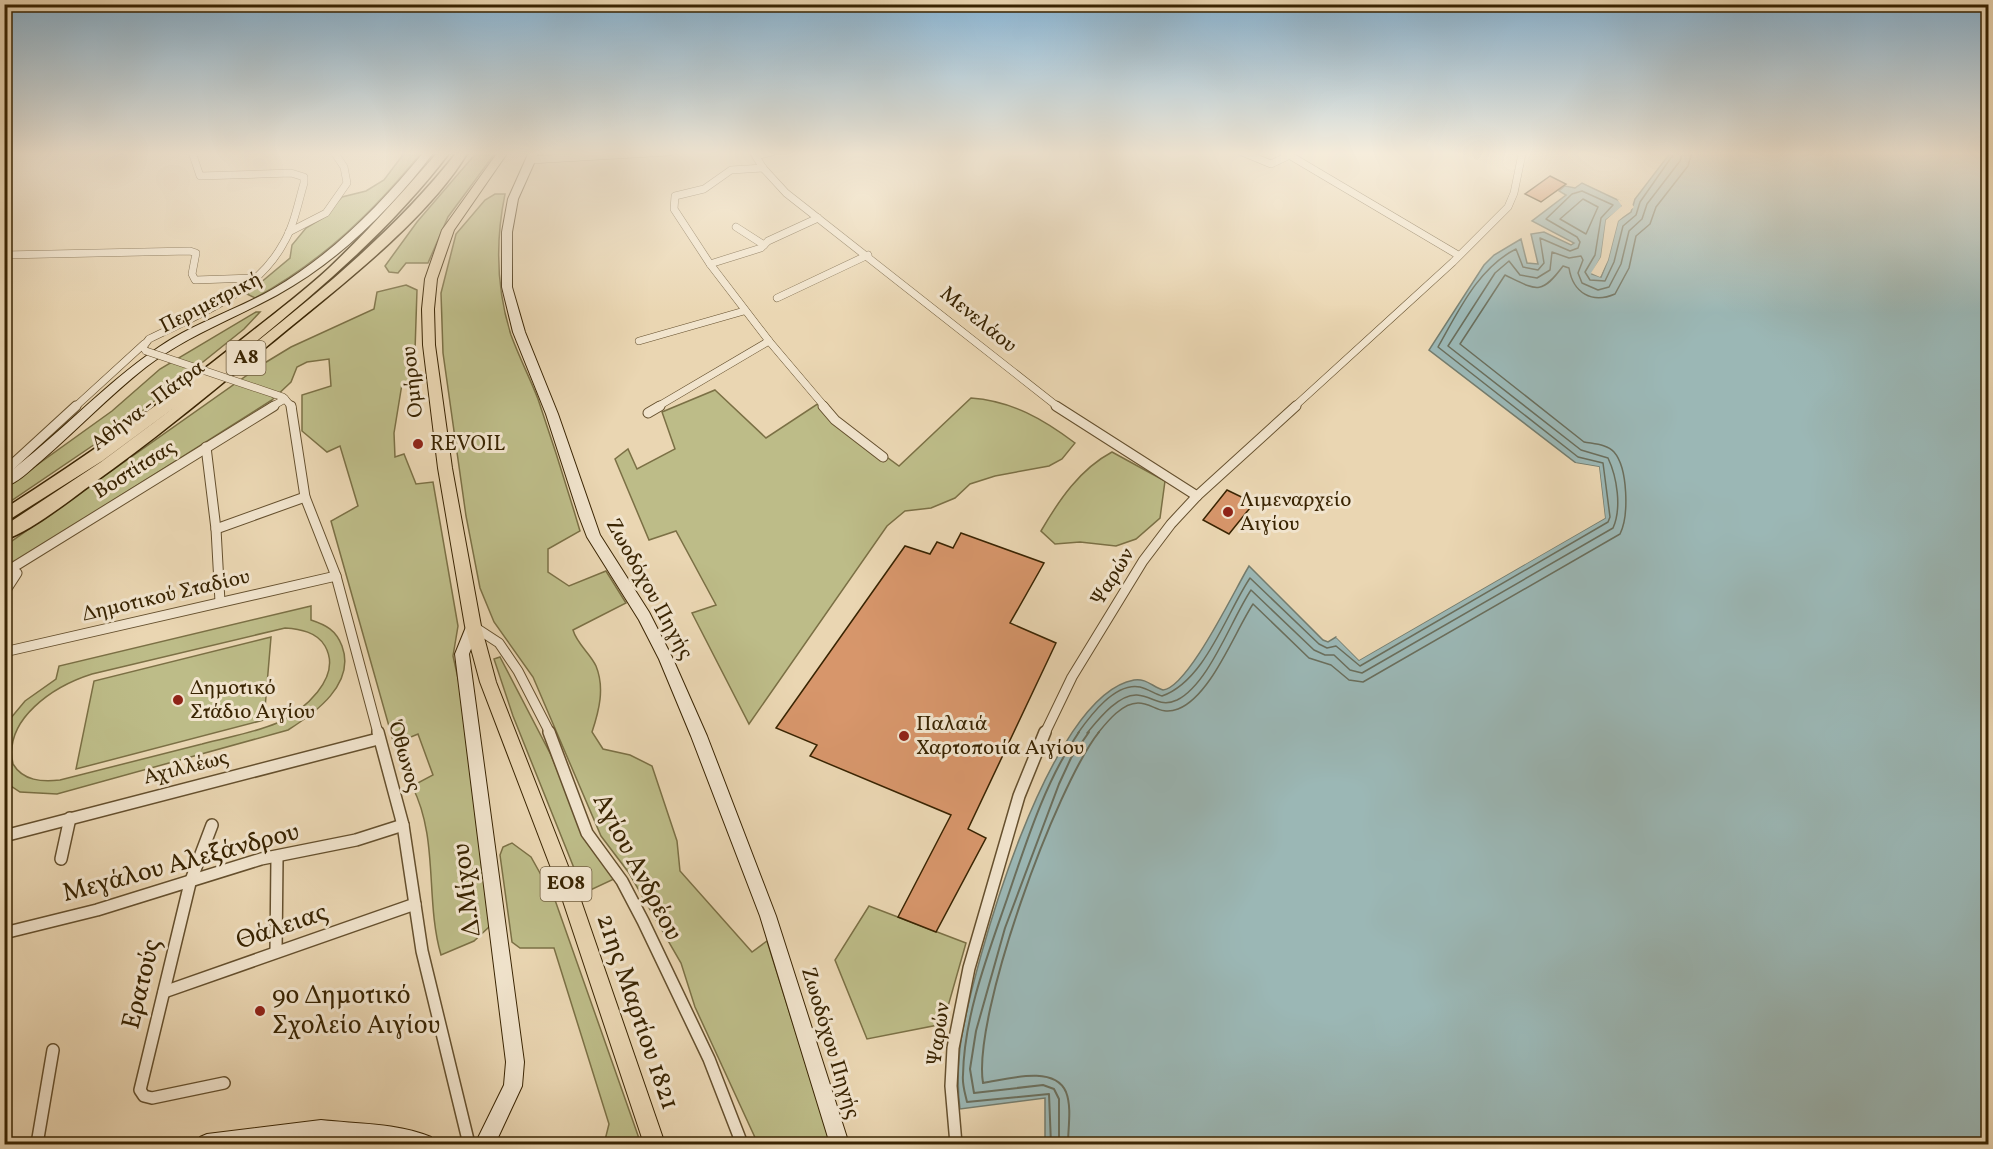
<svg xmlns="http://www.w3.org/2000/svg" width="1993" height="1149" viewBox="0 0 1993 1149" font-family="Vollkorn,serif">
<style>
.green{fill:#bdbc88;stroke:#7b7045;stroke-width:1.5;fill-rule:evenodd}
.water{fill:#9bb7b5;stroke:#747c6d;stroke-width:1.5}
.pier{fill:#ead6b2}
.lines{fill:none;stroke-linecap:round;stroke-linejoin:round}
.shore-far1{stroke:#6a6e5c;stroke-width:1.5}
.shore{stroke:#6a6e5c;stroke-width:2}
.building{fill:#d7966b;stroke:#392402;stroke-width:1.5}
.street-far2-casing{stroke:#65502e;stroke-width:8}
.street-far1-casing{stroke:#65502e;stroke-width:11}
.street-casing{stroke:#65502e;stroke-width:14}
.secondary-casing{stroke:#392402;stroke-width:2}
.primary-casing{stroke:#392402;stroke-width:2}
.highway-casing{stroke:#392402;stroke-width:3}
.street-far2{stroke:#f1e4cd;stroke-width:7}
.street-far1{stroke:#f1e4cd;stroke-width:9}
.street{stroke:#f1e4cd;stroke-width:11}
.secondary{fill:#f1e4cd;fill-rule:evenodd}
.primary{fill:#ead6b2;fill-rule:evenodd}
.highway{fill:#ead6b2;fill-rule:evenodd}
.street-bridge-casing{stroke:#65502e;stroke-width:8;stroke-linecap:butt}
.street-bridge{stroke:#f1e4cd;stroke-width:7}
.poi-dot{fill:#8f2418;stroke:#f1e4cd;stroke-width:2}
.labels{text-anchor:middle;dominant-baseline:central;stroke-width:6;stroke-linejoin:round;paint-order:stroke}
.shield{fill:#f1e4cd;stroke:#705e3f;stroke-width:1.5}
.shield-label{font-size:20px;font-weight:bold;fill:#392402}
.street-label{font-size:21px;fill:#392402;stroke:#f1e4cd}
.poi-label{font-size:21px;fill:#392402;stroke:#f1e4cd;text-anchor:start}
.near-street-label{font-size:26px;fill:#392402;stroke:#f1e4cd}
.near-poi-label{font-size:26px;fill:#392402;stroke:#f1e4cd;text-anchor:start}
</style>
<rect width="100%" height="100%" fill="#ead6b2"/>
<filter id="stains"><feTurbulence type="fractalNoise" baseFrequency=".00333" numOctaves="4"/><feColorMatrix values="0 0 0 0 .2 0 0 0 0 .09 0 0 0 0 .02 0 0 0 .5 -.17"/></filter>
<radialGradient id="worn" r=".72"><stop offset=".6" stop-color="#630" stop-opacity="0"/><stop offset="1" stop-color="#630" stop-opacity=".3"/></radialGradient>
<g class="green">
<path d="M405,152H422C374,211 323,261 255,298L247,294L290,258L292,245L306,228L323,218L342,197L366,191L384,180Z"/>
<polygon points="477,152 496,152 448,217 428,263 406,263 398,273 389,272 385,266 417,222"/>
<path d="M495,194H505C495,243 496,288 511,335C519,357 530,378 538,399C553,443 567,487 580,531L548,549V572L569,586L606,571L626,603L573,630C577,644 590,653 596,666C605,688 599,711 592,732L603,749L630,755L652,766L677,841L680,871L752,952L767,941L831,1144H758L695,1007L681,963L629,873L601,836L533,677L494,622L480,588L466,516L443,353L441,293L456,234L485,200Z"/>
<path d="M406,285L417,290L414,381L402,384L394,433L395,457L404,454L416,484L433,482L458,626L453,656L465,710L490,926L474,941L441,955C425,900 439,838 412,786L433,775L418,734L394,744L331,521L358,506L340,446L327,452L302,431V395L331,386L329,359L307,362L297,367L291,382L272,400L5,569V546L263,364L291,347L374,309L377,292Z"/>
<polygon points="256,312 260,312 244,329 132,419 5,505 5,488 112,411 160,369"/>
<path d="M715,390L766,438L822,401L850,430L899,466L971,398C1012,401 1043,419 1075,443L1062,459L1049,466L995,476L970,484L955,498L931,508L905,511L887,526L749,724L692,613L716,605L676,531L649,540L615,459L628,449L637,469L675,449L662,412Z"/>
<path d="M1112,452L1165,481L1160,518L1136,539L1116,546L1080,542L1055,544L1041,531C1059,500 1080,469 1112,452Z"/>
<path d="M311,606V620C326,625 336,630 342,646C356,684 315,713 288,730L57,794L20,792L5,782V725L25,701L56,679L59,666ZM285,628C300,629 317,632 325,646C343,678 303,711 277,723C254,733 227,737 202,744C155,756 108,768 60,780C42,782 23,781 13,764C3,719 54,686 92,674Z"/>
<polygon points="271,637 264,720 76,769 94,681"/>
<polygon points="500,657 551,755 584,834 614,879 584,893 513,716 494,659"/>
<polygon points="512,843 531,857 555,900 641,1144 604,1144 609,1124 554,948 520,948 512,942 500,855 503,847"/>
<polygon points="869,906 966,943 943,1024 867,1039 835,960"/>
</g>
<path class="water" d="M1671,152H1988V1144H1045V1098L960,1109C957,1086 958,1063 961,1040C974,964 1048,695 1134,680C1146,678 1153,687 1163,690C1188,688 1235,589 1249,566L1323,640L1328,642L1336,637L1359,660L1605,518L1599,467L1576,463L1429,350L1484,265L1494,255L1521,239L1527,263L1538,264L1531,234L1544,232L1571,245L1574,243L1532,221L1566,195L1559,191L1565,186L1575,188L1582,183L1622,202V208L1606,220L1601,257L1592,274L1601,277L1608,260L1618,221L1631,212L1635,199Z"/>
<g class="pier">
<polygon points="1617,199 1625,202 1625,207 1609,221 1604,257 1595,272 1599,273 1603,266 1615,220 1629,210 1631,203 1634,207 1618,221 1608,260 1600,277 1591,273 1601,257 1606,220 1622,206"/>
<polygon points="1569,462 1599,467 1605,518 1359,660 1336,637 1338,636 1359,656 1601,516 1596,470 1575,466"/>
</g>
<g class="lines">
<g class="shore-far1">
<polygon points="1583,199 1598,207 1586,234 1560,219"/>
<path d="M1078,733C1090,716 1115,682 1140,687C1148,689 1155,694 1162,696C1205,681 1226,614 1250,578L1319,644L1327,648L1336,646L1360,666L1608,522L1610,517L1603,463L1578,457L1438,347C1458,312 1478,268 1516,249L1523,267L1538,270L1544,263L1540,238L1570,251L1578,248L1580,242L1577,237L1546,219L1572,194L1582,191L1613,205L1601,218L1595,255L1585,272L1590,280L1605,281L1614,262L1623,226L1636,215L1640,202L1675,152"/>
<path d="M1087,733C1098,720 1118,694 1137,695C1153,696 1160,708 1177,700C1209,684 1231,620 1251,590L1314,650L1325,655H1334L1350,670L1362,673L1613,528C1622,508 1617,477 1608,458L1581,450L1448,346L1495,273L1509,261L1520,275L1537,278L1550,270L1552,252L1569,258L1581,256L1583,260L1578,273L1582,283L1598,290L1609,287L1621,264L1629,231L1642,219L1647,204L1680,161L1683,152"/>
<path d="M1098,733C1107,722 1122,703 1138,703C1153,703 1160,716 1178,709C1211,696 1234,633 1253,604L1309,658L1331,665L1349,680L1363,682L1620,534C1629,516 1628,468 1614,452C1607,444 1594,444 1584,442L1460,344L1505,275C1536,290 1541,296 1563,266L1569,268C1573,293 1592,304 1615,294L1629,268L1636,236L1650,224L1656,207L1688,166L1692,152"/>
</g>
<g class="shore">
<path d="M1051,1144L1049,1094L967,1102C965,1093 962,1084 963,1075C964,1016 988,954 1007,899C1026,843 1045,781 1079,732"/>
<polyline points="1059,1144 1059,1099 1054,1089 1043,1085 974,1093 970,1069 976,1031 1005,928 1059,784 1071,758 1089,732"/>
<path d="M1068,1144C1068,1128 1072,1107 1066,1092C1054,1064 1005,1080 983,1083C972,1016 1056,786 1099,732"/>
</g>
</g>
<g class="building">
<polygon points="1550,176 1566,184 1541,202 1525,194"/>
<polygon points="1227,490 1254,503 1229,534 1203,520"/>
<polygon points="961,533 1044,563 1010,623 1056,643 968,829 986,838 936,932 898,917 951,815 810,756 817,745 776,728 905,546 930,554 937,542 953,548"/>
</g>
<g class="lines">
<g class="street-far2-casing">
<g id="street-far2">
<polyline points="753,152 763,168 786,193 1058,407"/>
<polyline points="1242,152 1271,164 1290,155"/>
<polyline points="1284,152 1458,255"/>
<polyline points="756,156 772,152"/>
<polyline points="530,160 669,152"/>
<polyline points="736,227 764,245"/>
<polyline points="289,232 326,213 347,183 344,167 334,152"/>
<polyline points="4,255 190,251 196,253 192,274 195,280 254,278"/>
<polyline points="710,264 761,248 768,241 818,218"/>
<polyline points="777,298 868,255"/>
<polyline points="639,341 744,311"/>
<polyline points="769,341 825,407"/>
<path d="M146,351L143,347L149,339C197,315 256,294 283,244C294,226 298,203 304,183V177L291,173L200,176L192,152"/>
<polyline points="274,394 283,397 292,407"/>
<polyline points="75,407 144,344"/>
<polyline points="271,407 285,399"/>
<polyline points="657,407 769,341 710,264 674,209 675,196 704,189 731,170 763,168"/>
<polyline points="1294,407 1453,262 1508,207 1514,193 1522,154 1519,152"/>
</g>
</g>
<g class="street-far1-casing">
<g id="street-far1">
<polyline points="291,406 305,497 336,576 378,733"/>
<polyline points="823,406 835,420 883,457"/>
<polyline points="1056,406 1197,496"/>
<polyline points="648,413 660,406"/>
<polyline points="206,447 216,529 220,602"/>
<polyline points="4,472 76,406"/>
<polyline points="216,529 305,497"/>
<polyline points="4,573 274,406"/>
<polyline points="473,626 499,643 518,671 550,733"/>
<polyline points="4,634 6,590 17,573"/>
<polyline points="4,652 336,576"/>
<polyline points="1045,733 1072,677 1143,561 1171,524 1197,496 1296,406"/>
</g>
</g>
<g class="street-casing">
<g id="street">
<polyline points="378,732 403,825 422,951 469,1144"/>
<polyline points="549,732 587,833 622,881 643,921 709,1059 742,1144"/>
<polyline points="212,825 190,883 140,1090 144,1096 152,1098 224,1083"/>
<polyline points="4,836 378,739"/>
<polyline points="61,859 70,818"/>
<polyline points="4,933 97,910 261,859 356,840 403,825"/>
<polyline points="276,952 277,858"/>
<polyline points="164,992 415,904"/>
<polyline points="37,1144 53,1050"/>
<polyline points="956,1144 951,1086 953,1048 969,968 1019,796 1045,732"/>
</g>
</g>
<g class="secondary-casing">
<g id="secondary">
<path d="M424,152H434C392,208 339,261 277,295C233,319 186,336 146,367C109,396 77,430 41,461C30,470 18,483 4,487V476C58,436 103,385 159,347C194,323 236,310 273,289C333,254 380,205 424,152Z"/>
<polygon points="529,152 539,152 518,199 512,232 512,287 525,332 558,414 600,535 649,612 673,659 707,736 776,916 849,1144 830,1144 760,916 691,736 659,659 639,620 587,537 579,516 546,414 513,332 502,287 502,232 508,199"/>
<polygon points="473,620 478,622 480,626 469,654 524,1062 522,1086 495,1144 475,1144 504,1085 506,1062 455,654 468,622"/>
<path d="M321,1120C357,1124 397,1123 431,1137L434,1144H374L321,1140L281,1144H197L200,1137L207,1134Z"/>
</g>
</g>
<g class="primary-casing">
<polygon id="primary" points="498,152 508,152 454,230 437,279 434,309 435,345 452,468 481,626 496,682 577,889 665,1144 644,1144 559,889 480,682 465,626 438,468 423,345 422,309 425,279 442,230"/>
</g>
<g class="highway-casing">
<path id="highway" d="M438,152H450C380,244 289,315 200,387C291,314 385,244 457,152H468C431,215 346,282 288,329C224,382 160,436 92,484C70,500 30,532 4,540V526L101,462L183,401L102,461L4,523V509C87,456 165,401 241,340C271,316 302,293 329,268C368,231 403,192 438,152Z"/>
</g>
<use href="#street-far2" class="street-far2"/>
<use href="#street-far1" class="street-far1"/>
<use href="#street" class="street"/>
<use href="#secondary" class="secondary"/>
<use href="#primary" class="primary"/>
<use href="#highway" class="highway"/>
<g class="street-bridge-casing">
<polyline id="street-bridge" points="146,351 274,394"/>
</g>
<use href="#street-bridge" class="street-bridge"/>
</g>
<linearGradient id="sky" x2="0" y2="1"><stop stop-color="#89b5d4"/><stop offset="0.49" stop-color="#f6eddc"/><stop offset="1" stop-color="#f6eddc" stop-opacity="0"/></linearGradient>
<rect width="1993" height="313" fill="url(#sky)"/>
<g class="poi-dot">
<circle cx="418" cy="444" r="6"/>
<circle cx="1228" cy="512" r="6"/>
<circle cx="178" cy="700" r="6"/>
<circle cx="904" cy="736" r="6"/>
<circle cx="260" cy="1011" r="6"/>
</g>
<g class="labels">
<g class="shield">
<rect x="226.5" y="341" width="39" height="34" rx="4.5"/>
<rect x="540.5" y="867" width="51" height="34" rx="4.5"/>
</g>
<g class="shield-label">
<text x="246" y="358">Α8</text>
<text x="566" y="884">ΕΟ8</text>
</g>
<g class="street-label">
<text transform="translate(211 303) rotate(-27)">Περιμετρική</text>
<text transform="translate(978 320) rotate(39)">Μενελάου</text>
<text transform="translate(413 382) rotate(-96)">Ομήρου</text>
<text transform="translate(148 406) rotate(-37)">Αθήνα - Πάτρα</text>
<text transform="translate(135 470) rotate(-32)">Βοστίτσας</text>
<text transform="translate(1113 577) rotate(-58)">Ψαρών</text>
<text transform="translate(649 589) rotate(61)">Ζωοδόχου Πηγής</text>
<text transform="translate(166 596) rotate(-13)">Δημοτικού Σταδίου</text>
<text transform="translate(404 757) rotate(74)">Όθωνος</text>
<text transform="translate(186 768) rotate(-14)">Αχιλλέως</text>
<text transform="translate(939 1034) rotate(-82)">Ψαρών</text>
<text transform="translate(830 1043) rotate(73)">Ζωοδόχου Πηγής</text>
</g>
<g class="poi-label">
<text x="430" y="444">REVOIL</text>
<text x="1240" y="500">Λιμεναρχείο<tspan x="1240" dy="24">Αιγίου</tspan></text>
<text x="190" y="688">Δημοτικό<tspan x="190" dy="24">Στάδιο Αιγίου</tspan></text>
<text x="916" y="724">Παλαιά<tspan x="916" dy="24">Χαρτοποιία Αιγίου</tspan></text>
</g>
<g class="near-street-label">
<text transform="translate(181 863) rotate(-15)">Μεγάλου Αλεξάνδρου</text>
<text transform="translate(637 867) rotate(62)">Αγίου Ανδρέου</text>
<text transform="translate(467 890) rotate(-97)">Δ.Μίχου</text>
<text transform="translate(282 927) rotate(-19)">Θάλειας</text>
<text transform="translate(142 984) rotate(-76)">Ερατούς</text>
<text transform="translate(637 1012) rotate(71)">21ης Μαρτίου 1821</text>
</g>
<g class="near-poi-label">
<text x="272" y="996">9ο Δημοτικό<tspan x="272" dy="30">Σχολείο Αιγίου</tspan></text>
</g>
</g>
<rect width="1993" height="1149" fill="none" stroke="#ead6b2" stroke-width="24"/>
<rect x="6" y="6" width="1981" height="1137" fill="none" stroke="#392402" stroke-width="3"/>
<rect x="12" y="12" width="1969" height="1125" fill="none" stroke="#392402" stroke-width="1.5"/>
<rect width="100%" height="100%" filter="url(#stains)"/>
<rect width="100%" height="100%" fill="url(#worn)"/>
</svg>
